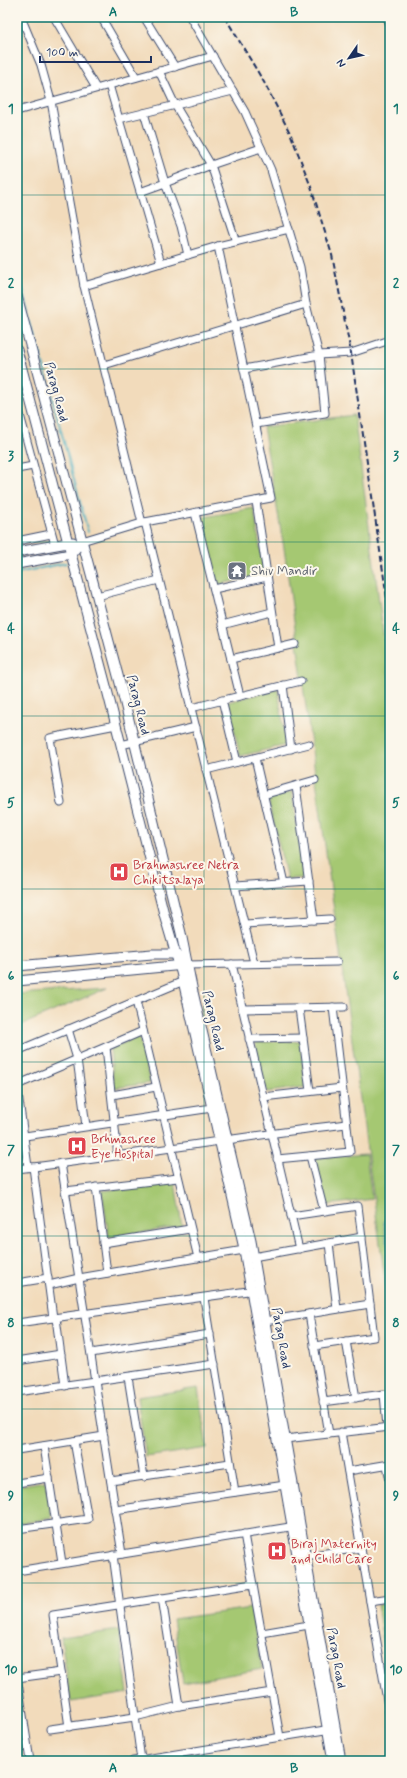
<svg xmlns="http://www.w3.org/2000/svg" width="407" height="1778" viewBox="0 0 407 1778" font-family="Mynerve,sans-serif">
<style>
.green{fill:#a5c872;stroke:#607c68}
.water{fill:#41adc0;stroke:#2e6e8f}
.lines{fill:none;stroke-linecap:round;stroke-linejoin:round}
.stream{stroke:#41adc0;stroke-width:2}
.minor-casing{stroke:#3b496c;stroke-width:9}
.tertiary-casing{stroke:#3b496c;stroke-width:11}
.minor{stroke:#fff;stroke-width:7}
.tertiary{stroke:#fff;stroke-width:9}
.rail{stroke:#1b2f5e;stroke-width:2;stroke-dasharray:6 3;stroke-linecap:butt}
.grid{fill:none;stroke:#0f766e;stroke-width:1;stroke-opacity:0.55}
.labels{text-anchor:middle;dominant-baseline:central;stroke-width:4;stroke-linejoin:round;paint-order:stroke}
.street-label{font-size:13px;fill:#1b2f5e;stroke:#fbf7ec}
.worship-label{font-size:13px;fill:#5b616d;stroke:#fbf7ec;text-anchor:start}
.health-label{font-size:13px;fill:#be3a42;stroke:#fbf7ec;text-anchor:start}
.neatline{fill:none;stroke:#0f766e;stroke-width:1.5}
.grid-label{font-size:13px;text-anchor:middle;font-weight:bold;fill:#0f766e}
</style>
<rect width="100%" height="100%" fill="#fbf7ec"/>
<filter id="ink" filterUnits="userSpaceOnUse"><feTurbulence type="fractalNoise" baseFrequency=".025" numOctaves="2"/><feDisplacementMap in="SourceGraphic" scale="8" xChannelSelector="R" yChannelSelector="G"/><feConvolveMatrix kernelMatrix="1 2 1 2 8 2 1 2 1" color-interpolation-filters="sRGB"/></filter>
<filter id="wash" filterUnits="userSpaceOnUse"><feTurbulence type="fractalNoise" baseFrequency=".012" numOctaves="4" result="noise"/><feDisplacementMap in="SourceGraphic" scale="16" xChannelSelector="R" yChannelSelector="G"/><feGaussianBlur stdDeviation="0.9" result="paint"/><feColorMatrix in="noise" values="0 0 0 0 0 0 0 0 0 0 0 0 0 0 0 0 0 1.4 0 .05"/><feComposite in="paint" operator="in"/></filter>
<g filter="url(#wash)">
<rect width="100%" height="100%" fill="#f2dbbb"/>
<g class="green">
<polygon points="354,415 390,683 390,1316 284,548 263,427"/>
<polygon points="254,508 264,574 216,585 199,518"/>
<polygon points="278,689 286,745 240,756 228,702"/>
<polygon points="292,792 304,878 287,879 268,799"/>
<polygon points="107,988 17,1027 17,994"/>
<polygon points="139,1036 150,1083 114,1088 110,1049"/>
<polygon points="300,1041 305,1087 267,1092 255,1042"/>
<polygon points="366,1154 372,1199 327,1205 315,1158"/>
<polygon points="175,1182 182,1226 109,1238 102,1191"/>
<polygon points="198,1388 207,1448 146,1457 137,1397"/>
<polygon points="45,1481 52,1518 17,1524 17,1486"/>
<polygon points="390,1603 390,1684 377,1605"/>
<polygon points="251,1608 262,1669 183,1683 173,1619"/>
<polygon points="119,1630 128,1693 71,1702 61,1638"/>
</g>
<polygon class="water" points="389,1211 390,1211 390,1260 384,1223"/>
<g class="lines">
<g class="stream">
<polyline points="17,266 88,532"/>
<polyline points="17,573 66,563"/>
</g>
</g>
</g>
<g filter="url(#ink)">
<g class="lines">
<g class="minor-casing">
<g id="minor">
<polyline points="21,17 41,65 51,101 84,286 142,523"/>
<polyline points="54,17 96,88"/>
<polyline points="101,17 136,77"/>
<polyline points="144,17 175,67"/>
<polyline points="190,17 245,112 271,170 300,267 306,304 319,355 325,413 256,424"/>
<polyline points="159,71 175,105 211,165 165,183 181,226 188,255"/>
<polyline points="109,85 161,263"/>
<polyline points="17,111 213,56"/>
<polyline points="119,119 233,91"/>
<polyline points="140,192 165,183 144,113"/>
<polyline points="236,242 211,165 261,148"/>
<polyline points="84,286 218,246 289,229"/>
<polyline points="104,365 306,304"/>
<polyline points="244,369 319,355 351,353 390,340"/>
<polyline points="17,404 55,545"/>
<polyline points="17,469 33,466"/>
<polyline points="256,501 278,648"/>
<polyline points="195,513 240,696"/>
<polyline points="145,522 254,963"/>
<polyline points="17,541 51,534"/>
<polyline points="82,541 145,522 271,498 218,246"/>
<polyline points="214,589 267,577"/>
<polyline points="97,596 159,580"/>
<polyline points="222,625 272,612"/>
<polyline points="231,659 295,644"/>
<polyline points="283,685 291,749"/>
<polyline points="222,700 237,762"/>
<polyline points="191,708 301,681"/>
<polyline points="121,745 196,727"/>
<polyline points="255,758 284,883"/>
<polyline points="206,770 309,744"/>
<polyline points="296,786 314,920"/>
<polyline points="263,795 315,780"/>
<polyline points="61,803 50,738 116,725"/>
<polyline points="235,886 309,881"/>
<polyline points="245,924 330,919"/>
<polyline points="232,964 299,1249"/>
<polyline points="187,965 337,962"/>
<polyline points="136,1001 198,1258"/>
<polyline points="299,1008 310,1091"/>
<polyline points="242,1009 344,1007"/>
<polyline points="68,1029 77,1059 86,1126"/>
<polyline points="249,1039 303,1038"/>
<polyline points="106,1047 118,1156"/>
<polyline points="17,1051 186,980"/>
<polyline points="17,1085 143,1031"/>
<polyline points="17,1085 28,1167"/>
<polyline points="112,1095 156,1087"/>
<polyline points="263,1097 342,1088"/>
<polyline points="25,1136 212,1108"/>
<polyline points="310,1156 324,1211"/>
<polyline points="277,1159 350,1152 333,1007"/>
<polyline points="61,1163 122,1554"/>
<polyline points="33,1167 53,1318"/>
<path d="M17,1169C127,1156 236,1137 346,1124"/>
<polyline points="96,1187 107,1273"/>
<polyline points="65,1191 178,1178"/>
<polyline points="291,1216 358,1206 374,1337 314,1346"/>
<polyline points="103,1243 190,1229"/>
<polyline points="329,1243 337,1309"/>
<polyline points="253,1257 362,1237"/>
<polyline points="17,1283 48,1278"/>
<polyline points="49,1285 79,1278 244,1250"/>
<polyline points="204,1298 235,1492"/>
<polyline points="309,1314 329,1434"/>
<polyline points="56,1318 65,1386"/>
<polyline points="265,1321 370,1304"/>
<polyline points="17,1323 255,1290"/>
<polyline points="346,1341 356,1398"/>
<polyline points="91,1353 210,1334"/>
<polyline points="17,1361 61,1354"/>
<polyline points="128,1377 144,1477"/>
<polyline points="17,1392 215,1364"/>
<polyline points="323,1402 384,1394 387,1427"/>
<polyline points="341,1432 390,1718"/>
<polyline points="285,1439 390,1427"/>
<polyline points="44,1446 62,1563"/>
<polyline points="17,1450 104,1436"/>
<polyline points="387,1465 390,1481"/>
<polyline points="348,1471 390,1464"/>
<polyline points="111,1481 230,1463"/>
<polyline points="17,1483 49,1478"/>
<polyline points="115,1510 285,1485"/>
<polyline points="17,1529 88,1519 74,1441"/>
<polyline points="244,1534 280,1737"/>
<polyline points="113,1555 141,1760"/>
<polyline points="305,1556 361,1548"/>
<polyline points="17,1571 296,1526"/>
<polyline points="162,1598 179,1706"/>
<polyline points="370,1601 390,1598"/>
<polyline points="262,1633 309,1625"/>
<polyline points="17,1676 30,1761"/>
<polyline points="17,1678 61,1672"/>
<polyline points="69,1727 53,1615 253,1584"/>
<polyline points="50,1729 135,1717 179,1706 272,1692"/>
<polyline points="17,1733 25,1732"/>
<polyline points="133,1761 331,1729"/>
<polyline points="385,1761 390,1760"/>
</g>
</g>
<g class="tertiary-casing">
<g id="tertiary">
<polyline points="388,17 390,22"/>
<polyline points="17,296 120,683 181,933 193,992 251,1241 341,1761"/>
<polyline points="17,350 106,686 164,914 181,972 243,1244 333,1761"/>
<polyline points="17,552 73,542"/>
<polyline points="17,564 71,554 82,541"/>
<polyline points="17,966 152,954 175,954 180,958"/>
<polyline points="17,981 184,965"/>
</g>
</g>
<use href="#minor" class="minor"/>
<use href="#tertiary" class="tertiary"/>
<polyline class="rail" points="225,17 265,84 291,135 311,187 332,255 351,353 390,619"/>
</g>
</g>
<path class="grid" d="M204,17V1761M17,195H390M17,369H390M17,542H390M17,716H390M17,889H390M17,1062H390M17,1236H390M17,1409H390M17,1583H390"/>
<defs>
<g id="temple-square" transform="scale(1)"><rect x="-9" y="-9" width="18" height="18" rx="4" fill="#6b7280" stroke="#fbf7ec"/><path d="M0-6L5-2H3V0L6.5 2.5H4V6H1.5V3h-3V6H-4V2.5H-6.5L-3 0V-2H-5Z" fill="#fff"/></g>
<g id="hospital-square" transform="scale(1)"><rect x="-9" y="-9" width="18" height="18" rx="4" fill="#e0444e" stroke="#fbf7ec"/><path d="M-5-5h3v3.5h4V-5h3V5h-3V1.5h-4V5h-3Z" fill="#fff"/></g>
</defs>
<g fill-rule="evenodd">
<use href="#temple-square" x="237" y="571"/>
<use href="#hospital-square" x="119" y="872"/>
<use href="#hospital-square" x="77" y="1146"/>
<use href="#hospital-square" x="277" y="1551"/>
</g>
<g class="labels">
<g class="street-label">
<text transform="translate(56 392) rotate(75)">Parag Road</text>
<text transform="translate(138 705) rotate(76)">Parag Road</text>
<text transform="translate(213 1021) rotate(77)">Parag Road</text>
<text transform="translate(281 1338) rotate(80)">Parag Road</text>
<text transform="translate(336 1658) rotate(80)">Parag Road</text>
</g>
<g class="worship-label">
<text x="251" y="571">Shiv Mandir</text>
</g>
<g class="health-label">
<text x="133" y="865">Brahmashree Netra<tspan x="133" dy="15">Chikitsalaya</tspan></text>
<text x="91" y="1139">Brhmashree<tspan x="91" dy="15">Eye Hospital</tspan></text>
<text x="291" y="1544">Biraj Maternity<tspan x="291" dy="15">and Child Care</tspan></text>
</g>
</g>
<rect width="407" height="1778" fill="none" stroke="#fbf7ec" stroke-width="44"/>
<g transform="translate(349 58) rotate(236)" stroke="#fbf7ec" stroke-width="3" paint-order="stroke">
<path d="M0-3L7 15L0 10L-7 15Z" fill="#1b2f5e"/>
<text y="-6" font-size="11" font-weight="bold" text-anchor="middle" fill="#1b2f5e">N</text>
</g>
<path d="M40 56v6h111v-6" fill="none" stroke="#1b2f5e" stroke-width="2"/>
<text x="46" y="56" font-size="12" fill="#1b2f5e" stroke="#fbf7ec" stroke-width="3" paint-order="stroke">100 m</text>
<rect x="22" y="22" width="363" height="1734" class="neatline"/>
<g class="grid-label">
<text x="113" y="16">A</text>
<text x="294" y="16">B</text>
<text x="11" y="113">1</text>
<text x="396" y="113">1</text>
<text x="11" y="287">2</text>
<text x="396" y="287">2</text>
<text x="11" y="460">3</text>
<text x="396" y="460">3</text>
<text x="11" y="633">4</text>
<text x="396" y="633">4</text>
<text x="11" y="807">5</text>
<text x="396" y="807">5</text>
<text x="11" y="980">6</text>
<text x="396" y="980">6</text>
<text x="11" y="1154">7</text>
<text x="396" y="1154">7</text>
<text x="11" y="1327">8</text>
<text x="396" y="1327">8</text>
<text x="11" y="1500">9</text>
<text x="396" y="1500">9</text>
<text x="11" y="1674">10</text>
<text x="396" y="1674">10</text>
<text x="113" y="1772">A</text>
<text x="294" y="1772">B</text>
</g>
</svg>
